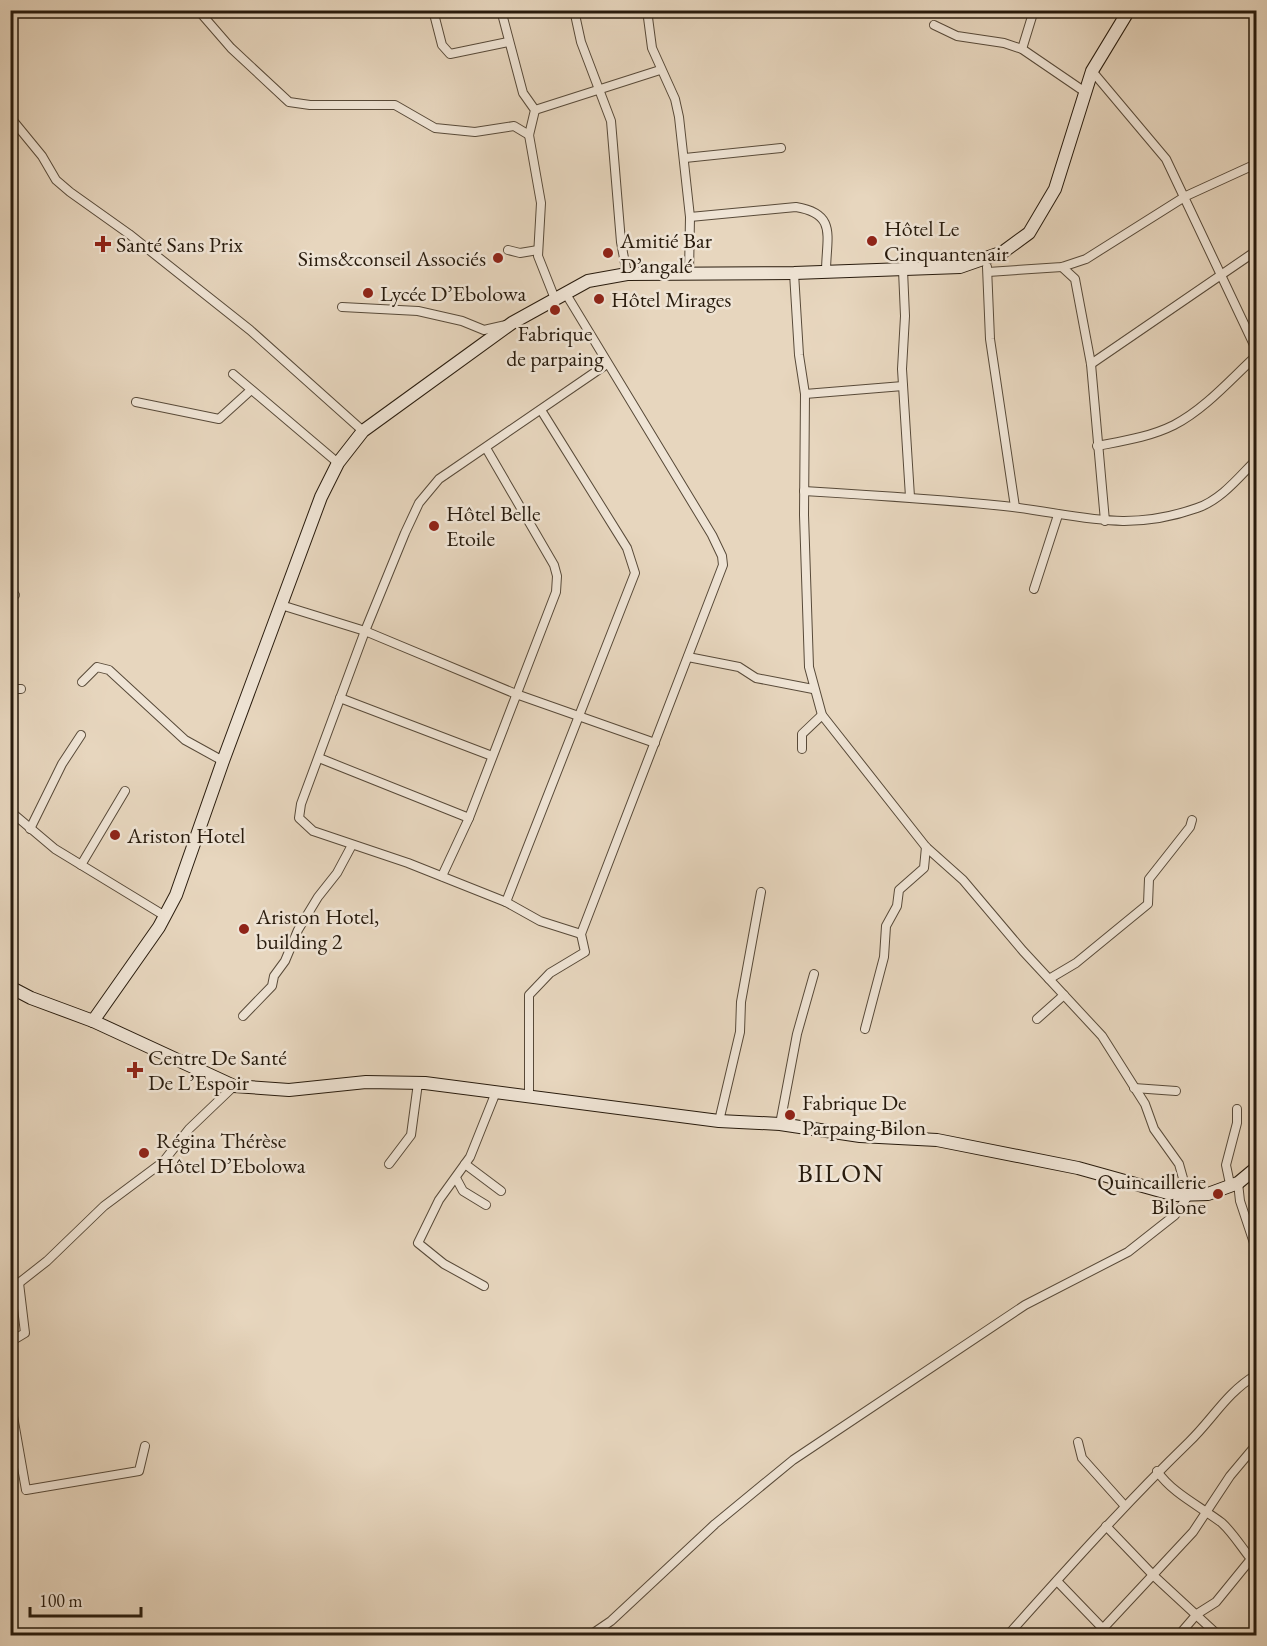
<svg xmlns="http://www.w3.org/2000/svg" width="1267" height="1646" viewBox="0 0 1267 1646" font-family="'EB Garamond',serif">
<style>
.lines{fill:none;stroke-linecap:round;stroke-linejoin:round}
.street-casing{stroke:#584a39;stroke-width:10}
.secondary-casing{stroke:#281b0d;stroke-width:14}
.street{stroke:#efe4d5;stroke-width:8}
.secondary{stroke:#efe4d5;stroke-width:12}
.poi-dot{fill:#8f2418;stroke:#efe4d5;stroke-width:2}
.labels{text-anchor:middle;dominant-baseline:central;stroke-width:5;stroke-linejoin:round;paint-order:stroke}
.poi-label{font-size:22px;fill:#281b0d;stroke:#efe4d5;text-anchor:start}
.quarter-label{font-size:26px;letter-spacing:1.5px;fill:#281b0d;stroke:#efe4d5}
</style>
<rect width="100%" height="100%" fill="#e7d6be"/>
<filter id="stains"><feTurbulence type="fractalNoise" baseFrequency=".00333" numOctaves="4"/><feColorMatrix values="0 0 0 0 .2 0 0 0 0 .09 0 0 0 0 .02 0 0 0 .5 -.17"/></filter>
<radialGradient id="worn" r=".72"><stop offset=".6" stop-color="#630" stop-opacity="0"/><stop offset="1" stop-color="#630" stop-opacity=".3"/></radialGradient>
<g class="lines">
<g class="street-casing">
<g id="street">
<polyline points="198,10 231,48 289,102 310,105 395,105 435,128 475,132 514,126 529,135"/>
<polyline points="433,10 442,45 450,54 508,42"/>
<polyline points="501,10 523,93 535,110 529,135 541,203 538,256 555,299"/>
<polyline points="574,10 581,42 611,121 621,242 627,274"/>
<polyline points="647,10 652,48 675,99 679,117 690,217 689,274"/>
<polyline points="934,25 957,36 1004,43 1022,49 1085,92"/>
<polyline points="1022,49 1034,10"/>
<polyline points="1092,71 1166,159 1256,349"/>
<polyline points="535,110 660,70"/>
<polyline points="10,117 42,156 56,180 70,192 129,234 250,330 363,431"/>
<polyline points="685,158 781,148"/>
<path d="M690,217L796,207C838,214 826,237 826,272"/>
<polyline points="508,250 520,253 538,250"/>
<polyline points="987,267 990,339 1015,507"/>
<polyline points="1062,267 1075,279 1091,364 1105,521"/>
<polyline points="903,270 905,316 902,369 910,497"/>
<polyline points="988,272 1062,267 1086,259 1186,196 1256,164"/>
<polyline points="342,307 418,311 462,321 484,330 506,325"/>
<polyline points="1091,364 1256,251"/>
<polyline points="233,374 338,463"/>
<polyline points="805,394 903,386"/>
<polyline points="136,402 219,419 251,390"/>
<path d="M1097,446C1123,441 1150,437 1174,425C1205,409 1231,379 1256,356"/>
<path d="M804,491C871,495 937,499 1004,506C1077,514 1124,534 1197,508C1221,500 1239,477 1256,460"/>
<polyline points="1034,589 1058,515"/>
<polyline points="10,599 15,595"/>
<polyline points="281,605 365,631 516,694 655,743"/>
<polyline points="688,657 739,667 756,678 813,689"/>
<polyline points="82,682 97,667 109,670 185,740 223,761"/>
<polyline points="10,689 21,689"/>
<polyline points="340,698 492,756"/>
<polyline points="802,749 802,734 822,715"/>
<polyline points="319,758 469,818"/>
<polyline points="10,811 55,849 165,916"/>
<polyline points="30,829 62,764 81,735"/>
<polyline points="81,865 125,791"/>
<polyline points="442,876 469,818 556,592 557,576 554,565 486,448"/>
<polyline points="506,902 635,573 627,548 541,410"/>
<polyline points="581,934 540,921 506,902 408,863 313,831 299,818 301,804 365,631 405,533 419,503 439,479 607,364"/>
<polyline points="1049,979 1076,963 1148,904 1149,879 1190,827 1192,820"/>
<polyline points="243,1016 272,986 274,976 285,961 298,930 318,897 337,873 352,845"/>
<polyline points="1037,1019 1064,995"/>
<polyline points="865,1029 884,957 886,926 897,906 899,890 924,868 926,847"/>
<polyline points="1134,1088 1176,1091"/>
<polyline points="529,1096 529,995 550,973 585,952 581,934 723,565 722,556 712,535 566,294"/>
<polyline points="719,1121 740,1032 741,1002 761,892"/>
<polyline points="780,1124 797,1034 814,974"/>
<polyline points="389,1164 411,1135 418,1083"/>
<polyline points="465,1164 501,1191"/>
<polyline points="456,1178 463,1191 486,1205"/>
<polyline points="1238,1183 1240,1201 1256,1249"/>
<polyline points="1230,1184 1226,1165 1237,1123 1237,1109"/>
<polyline points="484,1286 444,1264 418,1243 439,1200 470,1157 496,1092"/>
<polyline points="10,1290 47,1261 104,1206 163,1162 189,1129 234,1086"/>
<polyline points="10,1342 25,1333 19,1283"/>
<polyline points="10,1399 26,1490 139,1471 145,1446"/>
<polyline points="1078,1442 1082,1458 1124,1505"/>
<path d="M1157,1471C1173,1494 1200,1506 1222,1523C1233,1533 1242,1548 1251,1559L1216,1602L1197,1614L1178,1636"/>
<polyline points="1106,1526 1154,1576 1219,1636"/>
<polyline points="1057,1581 1110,1636"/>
<polyline points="589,1636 611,1621 715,1524 793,1460 1025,1305 1128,1252 1175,1215 1188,1196 1179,1164 1154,1129 1145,1104 1102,1036 1023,951 963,880 926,847 822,715 809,667 804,515 805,394 799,355 794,273"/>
<path d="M1007,1636C1066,1570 1125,1504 1189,1442C1213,1419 1226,1393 1256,1375"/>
<polyline points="1096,1636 1193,1532 1230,1476 1256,1445"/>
</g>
</g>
<g class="secondary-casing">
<g id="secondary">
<polyline points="10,987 31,998 93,1021 234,1086 289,1090 366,1082 425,1083 719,1121 780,1124 860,1136 937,1140 1078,1168 1175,1195 1208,1194 1238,1183 1256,1168"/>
<polyline points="93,1021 159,927 176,895 223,761 321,497 338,463 363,431 512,323 588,281 627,274 794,273 960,267 1003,252 1029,233 1055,189 1092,71 1129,10"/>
</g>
</g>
<use href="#street" class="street"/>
<use href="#secondary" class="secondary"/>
</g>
<g class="poi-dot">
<circle cx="872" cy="241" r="6"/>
<path d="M100 235h6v6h6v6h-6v6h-6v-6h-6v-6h6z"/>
<circle cx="608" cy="253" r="6"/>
<circle cx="498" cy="258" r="6"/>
<circle cx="368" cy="293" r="6"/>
<circle cx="599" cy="299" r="6"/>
<circle cx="555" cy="310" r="6"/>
<circle cx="434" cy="526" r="6"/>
<circle cx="115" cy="835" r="6"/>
<circle cx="244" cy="929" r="6"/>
<path d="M132 1061h6v6h6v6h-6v6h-6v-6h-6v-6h6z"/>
<circle cx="790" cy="1115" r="6"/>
<circle cx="144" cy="1153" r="6"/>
<circle cx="1218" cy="1194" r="6"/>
</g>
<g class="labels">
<g class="poi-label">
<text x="884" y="228">Hôtel Le<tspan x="884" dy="25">Cinquantenair</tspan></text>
<text x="620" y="240">Amitié Bar<tspan x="620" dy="25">D’angalé</tspan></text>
<text x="116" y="244">Santé Sans Prix</text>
<text x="486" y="258" text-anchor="end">Sims&amp;conseil Associés</text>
<text x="380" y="293">Lycée D’Ebolowa</text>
<text x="611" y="299">Hôtel Mirages</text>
<text x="555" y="333" text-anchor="middle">Fabrique<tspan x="555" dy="25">de parpaing</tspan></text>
<text x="446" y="513">Hôtel Belle<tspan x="446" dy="25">Etoile</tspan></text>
<text x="127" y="835">Ariston Hotel</text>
<text x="256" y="916">Ariston Hotel,<tspan x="256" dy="25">building 2</tspan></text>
<text x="148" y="1057">Centre De Santé<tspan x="148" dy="25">De L’Espoir</tspan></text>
<text x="802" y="1102">Fabrique De<tspan x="802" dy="25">Parpaing Bilon</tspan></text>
<text x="156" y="1140">Régina Thérèse<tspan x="156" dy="25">Hôtel D’Ebolowa</tspan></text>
<text x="1206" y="1181" text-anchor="end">Quincaillerie<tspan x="1206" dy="25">Bilone</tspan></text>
</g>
<g class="quarter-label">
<text x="841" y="1173">BILON</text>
</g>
</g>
<rect width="1267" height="1646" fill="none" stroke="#e7d6be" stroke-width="36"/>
<rect x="12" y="12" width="1243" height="1622" fill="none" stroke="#281b0d" stroke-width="3"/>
<rect x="18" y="18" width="1231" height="1610" fill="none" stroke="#281b0d" stroke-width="1.5"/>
<path d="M30 1607v9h111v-9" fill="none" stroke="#281b0d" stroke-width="3"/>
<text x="39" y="1607" font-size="18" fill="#281b0d" stroke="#efe4d5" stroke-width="4.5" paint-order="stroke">100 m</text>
<rect width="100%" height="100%" filter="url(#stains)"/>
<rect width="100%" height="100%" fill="url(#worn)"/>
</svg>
